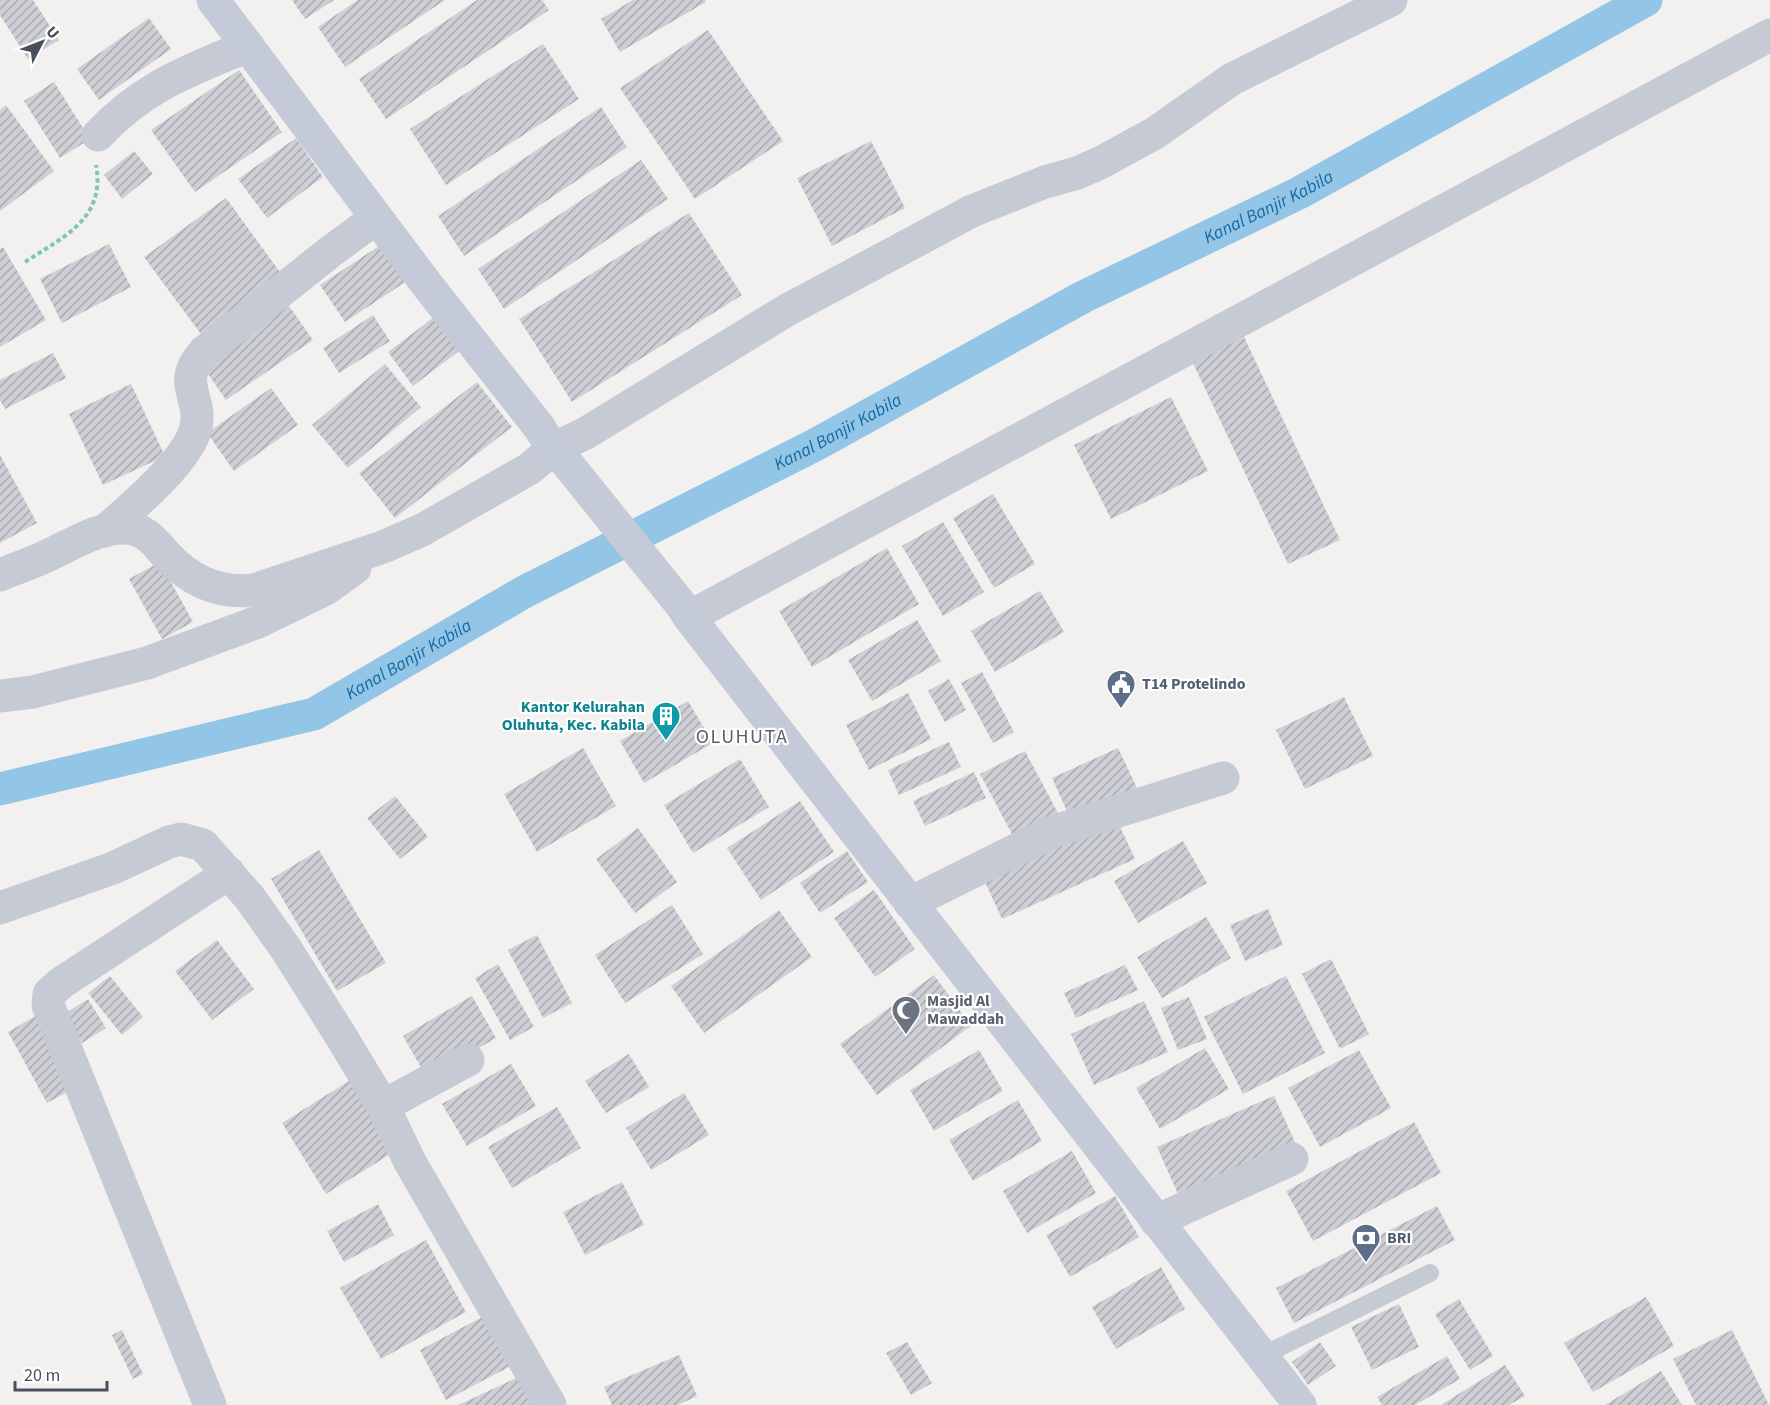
<svg xmlns="http://www.w3.org/2000/svg" width="1770" height="1405" viewBox="0 0 1770 1405" font-family="'Source Sans 3',sans-serif">
<style>
.lines{fill:none;stroke-linecap:round;stroke-linejoin:round}
.canal{stroke:#93c5e6;stroke-width:33}
.building{fill:url(#building-hatch)}
.path{stroke:#7dc8b2;stroke-width:4;stroke-dasharray:4.5 3;stroke-linecap:butt}
.lane{stroke:#c5cad4;stroke-width:18}
.street{stroke:#c5cad4;stroke-width:33}
.secondary{stroke:#c4cad7;stroke-width:33}
.labels{text-anchor:middle;dominant-baseline:central;stroke-width:4.5;stroke-linejoin:round;paint-order:stroke}
.service-label{font-size:16px;font-weight:bold;fill:#4e5e75;stroke:#fff;text-anchor:start}
.culture-label{font-size:16px;font-weight:bold;fill:#0d838f;stroke:#fff;text-anchor:end}
.worship-label{font-size:16px;font-weight:bold;fill:#5b616d;stroke:#fff;text-anchor:start}
.water-label{font-size:18px;font-style:italic;fill:#166aa3;stroke:#fff}
.quarter-label{font-size:20px;letter-spacing:1.5px;fill:#5d5f65;stroke:#fff}
</style>
<defs>
<pattern id="building-hatch" width="6" height="6" patternUnits="userSpaceOnUse" patternTransform="scale(1.5)"><rect width="6" height="6" fill="#cecfd4"/><path d="M-1 1l2-2M0 6l6-6M5 7l2-2" fill="none" stroke="#a9aaaf"/></pattern>
</defs>
<rect width="100%" height="100%" fill="#f3f1f0"/>
<g class="lines">
<path class="canal" id="s1" d="M0,789L314,714L524,592L815,445L1083,297L1299,193L1646,0"/>
</g>
<g class="building">
<polygon points="0,0 33,0 59,40 28,59 0,15"/>
<polygon points="292,0 334,0 305,19"/>
<polygon points="358,0 445,0 345,67 318,27"/>
<polygon points="477,0 542,0 549,10 386,119 359,79"/>
<polygon points="633,0 705,0 706,2 620,52 601,19"/>
<polygon points="149,18 171,49 99,100 77,69"/>
<polygon points="708,30 783,141 695,199 620,88"/>
<polygon points="543,44 579,99 446,185 410,129"/>
<polygon points="239,70 282,132 195,192 151,130"/>
<polygon points="54,82 90,139 60,158 24,101"/>
<polygon points="6,105 54,171 0,211 0,110"/>
<polygon points="601,107 627,147 464,256 438,216"/>
<polygon points="296,138 323,177 267,218 238,179"/>
<polygon points="871,141 905,208 832,246 797,178"/>
<polygon points="134,151 153,174 122,199 104,175"/>
<polygon points="641,160 668,199 504,309 478,269"/>
<polygon points="226,198 285,279 203,337 144,257"/>
<polygon points="689,213 742,295 572,402 519,319"/>
<polygon points="385,242 410,279 345,322 320,285"/>
<polygon points="109,244 131,287 62,323 40,279"/>
<polygon points="3,247 46,320 0,347 0,249"/>
<polygon points="289,306 313,340 226,400 202,365"/>
<polygon points="442,311 467,345 413,386 388,352"/>
<polygon points="373,315 390,341 339,373 323,348"/>
<polygon points="1244,337 1340,540 1288,564 1192,361"/>
<polygon points="53,353 66,378 5,409 0,400 0,380"/>
<polygon points="385,364 421,407 348,468 312,425"/>
<polygon points="477,382 512,427 395,518 359,473"/>
<polygon points="131,384 165,456 103,485 69,414"/>
<polygon points="271,388 298,425 234,471 207,433"/>
<polygon points="1171,397 1208,471 1111,519 1074,445"/>
<polygon points="0,455 37,523 0,543"/>
<polygon points="993,494 1035,564 994,588 953,518"/>
<polygon points="943,522 984,592 943,616 902,546"/>
<polygon points="887,548 919,604 812,667 779,611"/>
<polygon points="160,562 193,622 162,639 129,579"/>
<polygon points="1040,591 1064,632 995,672 971,631"/>
<polygon points="917,620 941,661 872,701 848,660"/>
<polygon points="982,672 1014,732 993,743 961,683"/>
<polygon points="949,679 966,710 945,722 928,691"/>
<polygon points="908,693 931,739 869,770 846,725"/>
<polygon points="1344,697 1373,756 1305,789 1276,730"/>
<polygon points="688,701 713,743 644,783 620,741"/>
<polygon points="949,742 961,767 899,795 888,770"/>
<polygon points="583,748 616,806 537,852 504,794"/>
<polygon points="1118,748 1137,788 1070,818 1052,778"/>
<polygon points="1025,751 1058,813 1013,836 980,774"/>
<polygon points="740,759 769,807 693,853 664,805"/>
<polygon points="974,772 986,798 925,826 913,801"/>
<polygon points="395,796 428,837 400,859 367,818"/>
<polygon points="800,801 834,852 761,900 727,848"/>
<polygon points="1114,814 1135,859 1002,919 981,873"/>
<polygon points="638,828 677,882 635,913 596,859"/>
<polygon points="1183,841 1207,883 1138,923 1114,881"/>
<polygon points="319,850 386,963 337,991 271,879"/>
<polygon points="847,851 868,882 820,913 800,883"/>
<polygon points="874,890 915,949 875,977 834,918"/>
<polygon points="672,905 703,954 625,1003 595,955"/>
<polygon points="1268,909 1283,945 1245,961 1230,925"/>
<polygon points="779,910 812,957 704,1033 671,986"/>
<polygon points="1206,917 1231,958 1162,998 1137,957"/>
<polygon points="537,935 572,1003 543,1018 508,950"/>
<polygon points="217,940 254,989 212,1020 175,971"/>
<polygon points="1331,959 1369,1034 1340,1049 1302,974"/>
<polygon points="498,964 534,1027 510,1040 475,978"/>
<polygon points="1125,965 1138,990 1076,1018 1064,993"/>
<polygon points="934,975 971,1026 877,1095 840,1044"/>
<polygon points="110,976 143,1017 122,1035 88,993"/>
<polygon points="1286,976 1325,1053 1243,1094 1204,1017"/>
<polygon points="472,996 496,1038 427,1078 403,1036"/>
<polygon points="1189,997 1207,1039 1178,1050 1161,1008"/>
<polygon points="88,999 106,1028 82,1043 64,1014"/>
<polygon points="1144,1001 1168,1052 1094,1085 1071,1034"/>
<polygon points="37,1015 77,1087 47,1103 8,1032"/>
<polygon points="1205,1048 1229,1089 1160,1129 1136,1088"/>
<polygon points="979,1050 1003,1091 934,1131 910,1090"/>
<polygon points="1359,1050 1391,1108 1320,1147 1288,1088"/>
<polygon points="629,1054 649,1087 606,1113 585,1081"/>
<polygon points="511,1064 536,1106 467,1146 442,1104"/>
<polygon points="352,1079 397,1150 326,1194 282,1123"/>
<polygon points="684,1093 709,1135 651,1170 626,1128"/>
<polygon points="1274,1096 1296,1144 1178,1194 1157,1147"/>
<polygon points="1018,1100 1042,1141 973,1181 949,1140"/>
<polygon points="557,1107 581,1148 512,1188 488,1147"/>
<polygon points="1414,1122 1441,1173 1313,1241 1286,1191"/>
<polygon points="1072,1151 1096,1193 1027,1233 1003,1191"/>
<polygon points="622,1182 644,1225 585,1255 563,1212"/>
<polygon points="1115,1196 1139,1237 1070,1277 1046,1235"/>
<polygon points="378,1204 394,1235 344,1262 327,1231"/>
<polygon points="1437,1206 1455,1240 1294,1323 1276,1288"/>
<polygon points="426,1240 466,1312 381,1359 340,1288"/>
<polygon points="1161,1267 1185,1309 1116,1349 1092,1307"/>
<polygon points="1646,1297 1674,1346 1593,1392 1564,1343"/>
<polygon points="1459,1299 1493,1356 1470,1370 1435,1314"/>
<polygon points="1399,1304 1419,1347 1372,1370 1351,1327"/>
<polygon points="484,1316 511,1366 446,1400 420,1350"/>
<polygon points="122,1330 143,1374 133,1379 112,1335"/>
<polygon points="1732,1330 1769,1405 1696,1405 1673,1359"/>
<polygon points="907,1342 932,1383 911,1395 886,1353"/>
<polygon points="1320,1342 1336,1366 1308,1385 1292,1362"/>
<polygon points="679,1355 697,1396 678,1405 612,1405 604,1387"/>
<polygon points="1447,1356 1460,1379 1415,1405 1382,1405 1377,1397"/>
<polygon points="1505,1365 1525,1396 1509,1405 1441,1405"/>
<polygon points="1661,1371 1682,1405 1605,1405"/>
<polygon points="525,1374 540,1405 458,1405"/>
</g>
<g class="lines">
<path class="path" d="M25,262C63,237 106,219 96,165"/>
<polyline class="lane" points="1262,1356 1430,1273"/>
<g class="street">
<path d="M98,135C144,86 188,71 248,46"/>
<path d="M105,531C131,508 185,463 195,431C205,397 174,385 204,352L330,252L376,218"/>
<path d="M0,575C17,568 35,562 51,554C73,544 99,527 124,528C146,528 155,543 168,557C192,582 220,594 254,590L383,547L422,530L529,469L553,449L586,433L787,310L860,271L972,211L1045,182L1077,173L1100,163L1155,133L1232,79L1391,0"/>
<polyline points="689,617 1770,35"/>
<polyline points="0,696 33,692 147,663 258,622 326,589 355,568"/>
<polyline points="910,903 1052,832 1223,778"/>
<polyline points="0,908 113,868 169,842 181,839 203,845 250,898 286,949 339,1033 383,1106 410,1162 550,1405"/>
<polyline points="383,1106 468,1060"/>
<polyline points="1156,1221 1292,1159"/>
<polyline points="210,1405 48,1005 49,994 61,983 229,873"/>
</g>
<polyline class="secondary" points="213,0 428,286 539,427 553,449 566,462 682,606 689,617 1300,1405"/>
</g>
<defs>
<g id="civic-pin" transform="scale(1.5)"><path d="M0 17L-7.5 6A9.5 9.5 0 1 1 7.5 6Z" fill="#5c6f8a" stroke="#fff"/><path d="M-.6-6.5H3V-4.5H.6V-3L4-1V1h2V6H-6V1h2V-1L-.6-3ZM-1.2 2.5V6h2.4V2.5Z" fill="#fff"/></g>
<g id="building-pin" transform="scale(1.5)"><path d="M0 17L-7.5 6A9.5 9.5 0 1 1 7.5 6Z" fill="#0f9aa8" stroke="#fff"/><path d="M-4-6H4V6H1V3H-1V6H-4ZM-2.5-4.3h1.7v1.8h-1.7ZM.8-4.3h1.7v1.8H.8ZM-2.5-1h1.7V.8h-1.7ZM.8-1h1.7V.8H.8Z" fill="#fff"/></g>
<g id="mosque-pin" transform="scale(1.5)"><path d="M0 17L-7.5 6A9.5 9.5 0 1 1 7.5 6Z" fill="#6b7280" stroke="#fff"/><path d="M3.5-4.9A6 6 0 1 0 3.5 4.9A5 5 0 1 1 3.5-4.9Z" fill="#fff"/></g>
<g id="bank-pin" transform="scale(1.5)"><path d="M0 17L-7.5 6A9.5 9.5 0 1 1 7.5 6Z" fill="#5c6f8a" stroke="#fff"/><path d="M-6-4H6V4H-6ZM0-2.3a2.3 2.3 0 1 0 0 4.6a2.3 2.3 0 1 0 0-4.6Z" fill="#fff"/></g>
</defs>
<g fill-rule="evenodd">
<use href="#civic-pin" x="1121" y="684"/>
<use href="#building-pin" x="666" y="716"/>
<use href="#mosque-pin" x="906" y="1010"/>
<use href="#bank-pin" x="1366" y="1238"/>
</g>
<g class="labels">
<g class="service-label">
<text x="1142" y="684">T14 Protelindo</text>
<text x="1387" y="1238">BRI</text>
</g>
<g class="culture-label">
<text x="645" y="707">Kantor Kelurahan<tspan x="645" dy="18">Oluhuta, Kec. Kabila</tspan></text>
</g>
<g class="worship-label">
<text x="927" y="1001">Masjid Al<tspan x="927" dy="18">Mawaddah</tspan></text>
</g>
<g class="water-label">
<text stroke="none"><textPath href="#s1" startOffset="1404">Kanal Banjir Kabila</textPath></text>
<text stroke="none"><textPath href="#s1" startOffset="918">Kanal Banjir Kabila</textPath></text>
<text stroke="none"><textPath href="#s1" startOffset="432">Kanal Banjir Kabila</textPath></text>
</g>
<g class="quarter-label">
<text x="742" y="737">OLUHUTA</text>
</g>
</g>
<g transform="translate(42 42) rotate(48)" stroke="#ffffff" stroke-width="4.5" paint-order="stroke">
<path d="M0-4.5L10 22L0 15L-10 22Z" fill="#49505d"/>
<text y="-9" font-size="16" font-weight="bold" text-anchor="middle" fill="#49505d">U</text>
</g>
<path d="M15 1381v9h92v-9" fill="none" stroke="#49505d" stroke-width="3"/>
<text x="24" y="1381" font-size="18" fill="#49505d" stroke="#ffffff" stroke-width="4.5" paint-order="stroke">20 m</text>
</svg>
